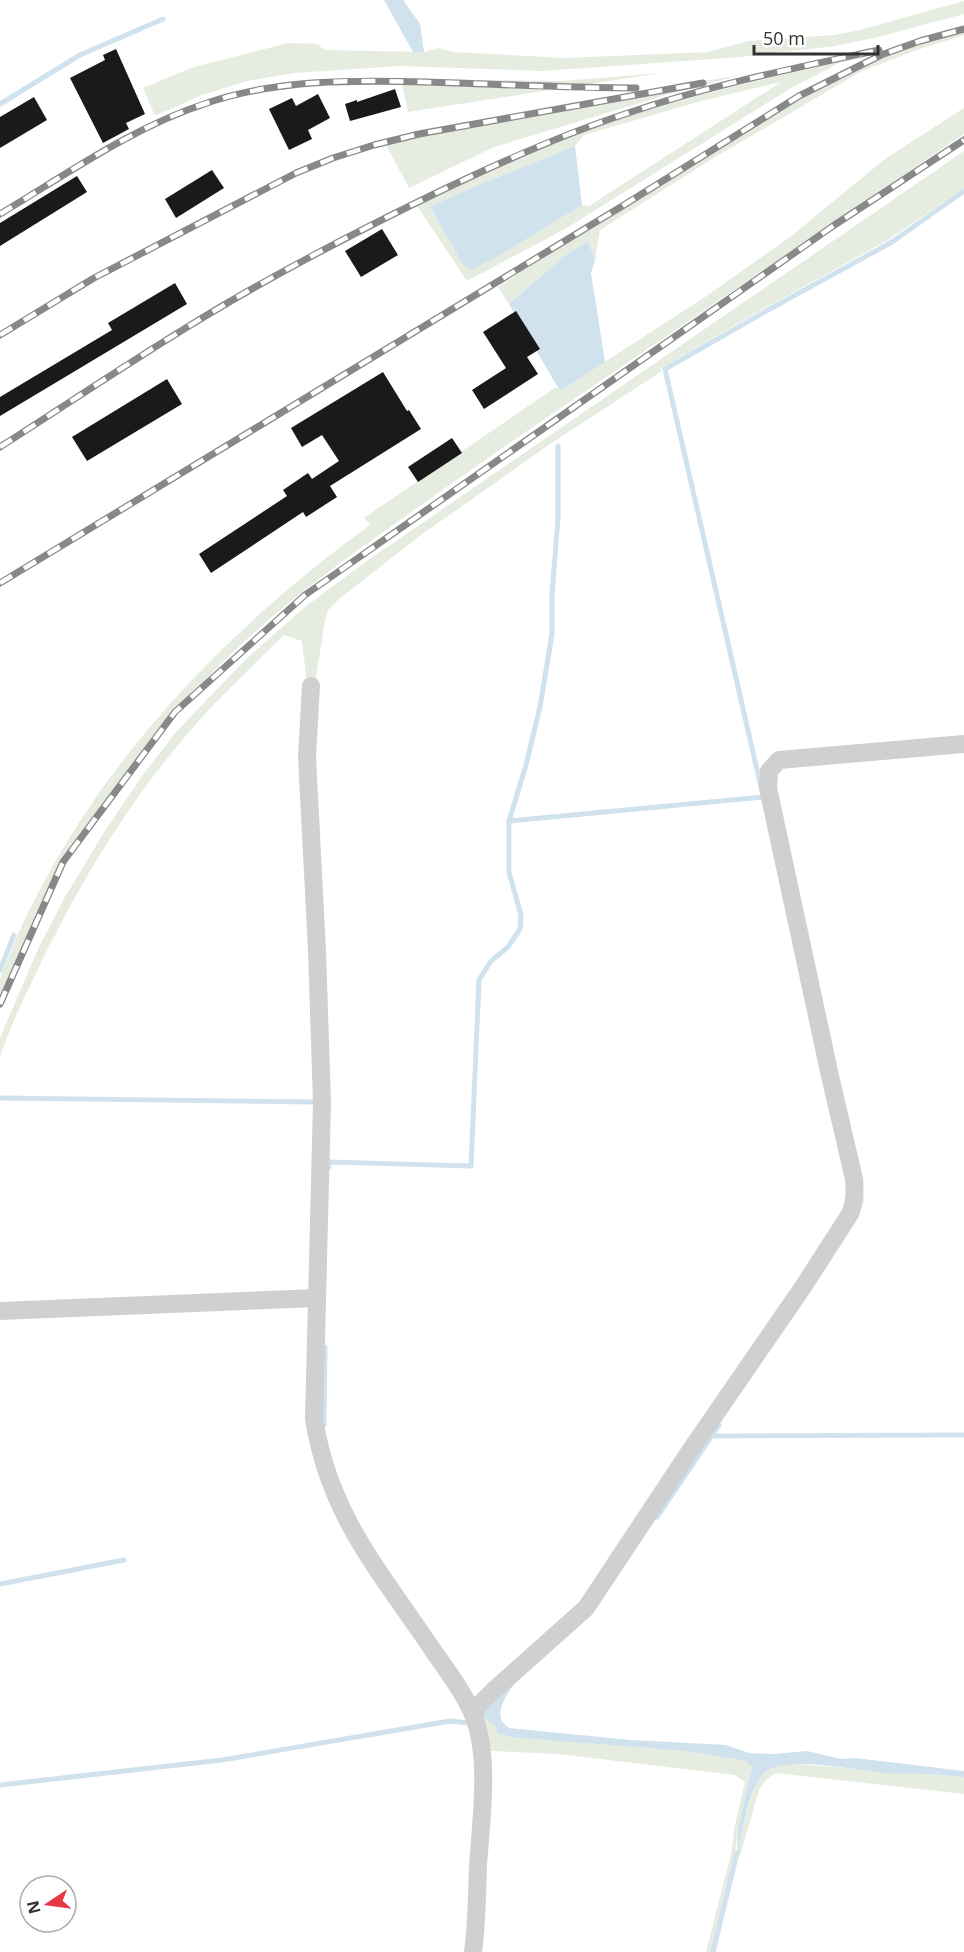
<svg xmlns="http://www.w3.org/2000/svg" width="964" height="1952" viewBox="0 0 964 1952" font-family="'Open Sans',sans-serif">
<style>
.green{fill:#e6ecdf;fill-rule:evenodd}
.water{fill:#cfe2ee}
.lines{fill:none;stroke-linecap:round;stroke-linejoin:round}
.stream{stroke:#cfe2ee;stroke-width:5}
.building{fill:#1a1a1a}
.minor{stroke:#d0d0d0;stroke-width:18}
.rail-casing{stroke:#888;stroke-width:7}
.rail{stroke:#fff;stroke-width:4.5;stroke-dasharray:14;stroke-linecap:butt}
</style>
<rect width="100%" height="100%" fill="#fff"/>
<g class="green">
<polygon points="964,1 964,14 878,37 835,46 741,57 542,71 401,66 294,73 247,81 199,96 155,116 143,88 191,68 288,43 318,44 324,50 424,52 439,48 453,52 565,58 708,52 748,41 834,35 856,31"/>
<polygon points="964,26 964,35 914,51 862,71 707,162 600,230 595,260 588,241 567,254 509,304 498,287 598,221 814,88 851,67 889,51"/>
<path d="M841,62L791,88L565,229L467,281L417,206C472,178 527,149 584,130C668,102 755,80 841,62ZM781,82L589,206L582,205L507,251L464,264L430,208L476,186L575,146L584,135L701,101Z"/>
<polygon points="661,73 408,112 401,79 563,81"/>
<path d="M741,75L666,95L494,147L409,188L385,143C501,111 622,95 741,75Z"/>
<path d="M964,108V134C838,219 712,305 586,391C522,434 459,478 396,523C344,560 292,597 245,641C139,738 54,866 0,999C0,993 0,986 0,980C1,973 5,966 8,959C16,938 25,917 36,897C113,747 234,624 370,525L364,518L556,387L560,391L705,297L790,237L885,159Z"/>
<path d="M964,151V188L888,240L765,308L661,368L662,371L553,442L421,535L339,599L328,610L325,620L315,684L307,683L302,641L284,635C252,667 218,698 189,732C127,804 79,884 38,969C24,998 10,1027 0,1057V1038L39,947L65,897L103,834L142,776L176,732L245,660L305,607L367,561Z"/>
<polygon points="788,767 779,770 773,777 836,1081 864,1201 591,1608 512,1680 494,1724 498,1734 518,1738 687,1751 746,1761 752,1766 738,1829 735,1854 711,1952 706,1952 731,1854 735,1825 745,1782 735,1775 558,1754 491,1751 483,1726 483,1705 572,1626 853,1214 770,786 775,770"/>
<path d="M793,1764L964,1777V1794L775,1773L766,1780L759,1790L740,1856L737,1853C742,1832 751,1784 766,1771C773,1765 785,1765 793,1764Z"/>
</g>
<g class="water">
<polygon points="384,0 403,0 420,24 424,52 413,52"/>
<polygon points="575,146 582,205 507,251 471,270 463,264 430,207 476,186"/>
<polygon points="588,241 595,260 591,273 605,362 560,391 509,304 567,254"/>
<path d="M528,1667C519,1678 494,1705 502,1721C504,1724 507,1726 509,1728L631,1740L726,1745L749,1753L773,1754L807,1751L842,1759L855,1758L964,1771V1777C939,1775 915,1773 890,1773C865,1772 779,1753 763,1774C747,1795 744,1827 737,1853L738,1829L752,1767L746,1761L687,1751L518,1738L498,1734L494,1724L480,1715Z"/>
</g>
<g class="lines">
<g class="stream">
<polyline points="0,104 80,55 163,19"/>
<polyline points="761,787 665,369 768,310 892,242 964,191"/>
<polyline points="509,821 763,797"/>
<polyline points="0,970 14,935"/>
<polyline points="0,1098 316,1102"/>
<polyline points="329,1167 329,1162 471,1166 479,980 491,961 508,947 520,929 521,915 509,872 509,821 526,765 540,707 552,634 552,594 558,518 558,446"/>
<polyline points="324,1425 325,1347"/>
<polyline points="712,1436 964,1435"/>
<polyline points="657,1517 719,1425"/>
<polyline points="0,1584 124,1560"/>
<polyline points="0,1785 222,1760 450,1721 469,1723"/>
<polyline points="713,1952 737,1853"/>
</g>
</g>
<g class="building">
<polygon points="116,49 145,114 126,123 129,129 103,143 70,78 105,60 103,55"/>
<polygon points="395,89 401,107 350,121 345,104 357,100 357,102"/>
<polygon points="318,94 330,118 308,130 312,139 289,150 269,109 292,98 296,106"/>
<polygon points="34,97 47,120 0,148 0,117"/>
<polygon points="212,170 224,188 176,218 165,199"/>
<polygon points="77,176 87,192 0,246 0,223"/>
<polygon points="382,229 398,255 361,277 345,251"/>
<polygon points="175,283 187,304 0,416 0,397 112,330 108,323"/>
<polygon points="516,311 540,349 527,357 538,374 484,409 472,390 506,368 483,332"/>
<polygon points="383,372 407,411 409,410 421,429 330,486 337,497 306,517 303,512 211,573 199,554 287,496 283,490 308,473 312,479 339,461 322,435 302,447 291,428"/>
<polygon points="167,379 182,404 87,461 72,437"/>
<polygon points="452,438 462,453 418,482 408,467"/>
</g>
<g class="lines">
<g class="minor">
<path d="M311,686L307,757L317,950L322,1103L314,1419C329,1513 377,1568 428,1643C444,1667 463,1690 474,1717C490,1758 481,1821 478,1866C477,1894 477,1924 473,1952"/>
<polyline points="0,1311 317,1298"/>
<path d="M474,1716L477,1707L493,1691L586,1608L692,1448L803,1287L850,1214C855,1202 855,1193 854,1179L830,1076L768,788L769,771L779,760L964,744"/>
</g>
<g class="rail-casing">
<g id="rail">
<path d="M0,214C67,174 133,127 207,103C278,79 354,80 427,82C497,84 566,88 636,88"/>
<polyline points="0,335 94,278 296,173 333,158 374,145 419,134 703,83"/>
<path d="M0,447C63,407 125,365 189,326C267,278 348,236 430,196C494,165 560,135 628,113C710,85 795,68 879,50"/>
<polyline points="0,583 624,205 799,96 881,55 920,41 964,29"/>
<polyline points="0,1004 63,862 175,712 305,595 833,226 964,140"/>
</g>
</g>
<use href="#rail" class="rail"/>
</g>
<g transform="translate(48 1904) rotate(257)"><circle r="28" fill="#ffffff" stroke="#adadad" stroke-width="1.5"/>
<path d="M0-4.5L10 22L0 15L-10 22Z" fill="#e63946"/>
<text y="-9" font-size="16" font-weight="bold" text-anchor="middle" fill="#333333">N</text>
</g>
<path d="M754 45v9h124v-9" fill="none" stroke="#333333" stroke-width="3"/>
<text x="763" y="45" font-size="18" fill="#333333" stroke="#ffffff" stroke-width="4.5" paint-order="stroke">50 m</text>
</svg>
